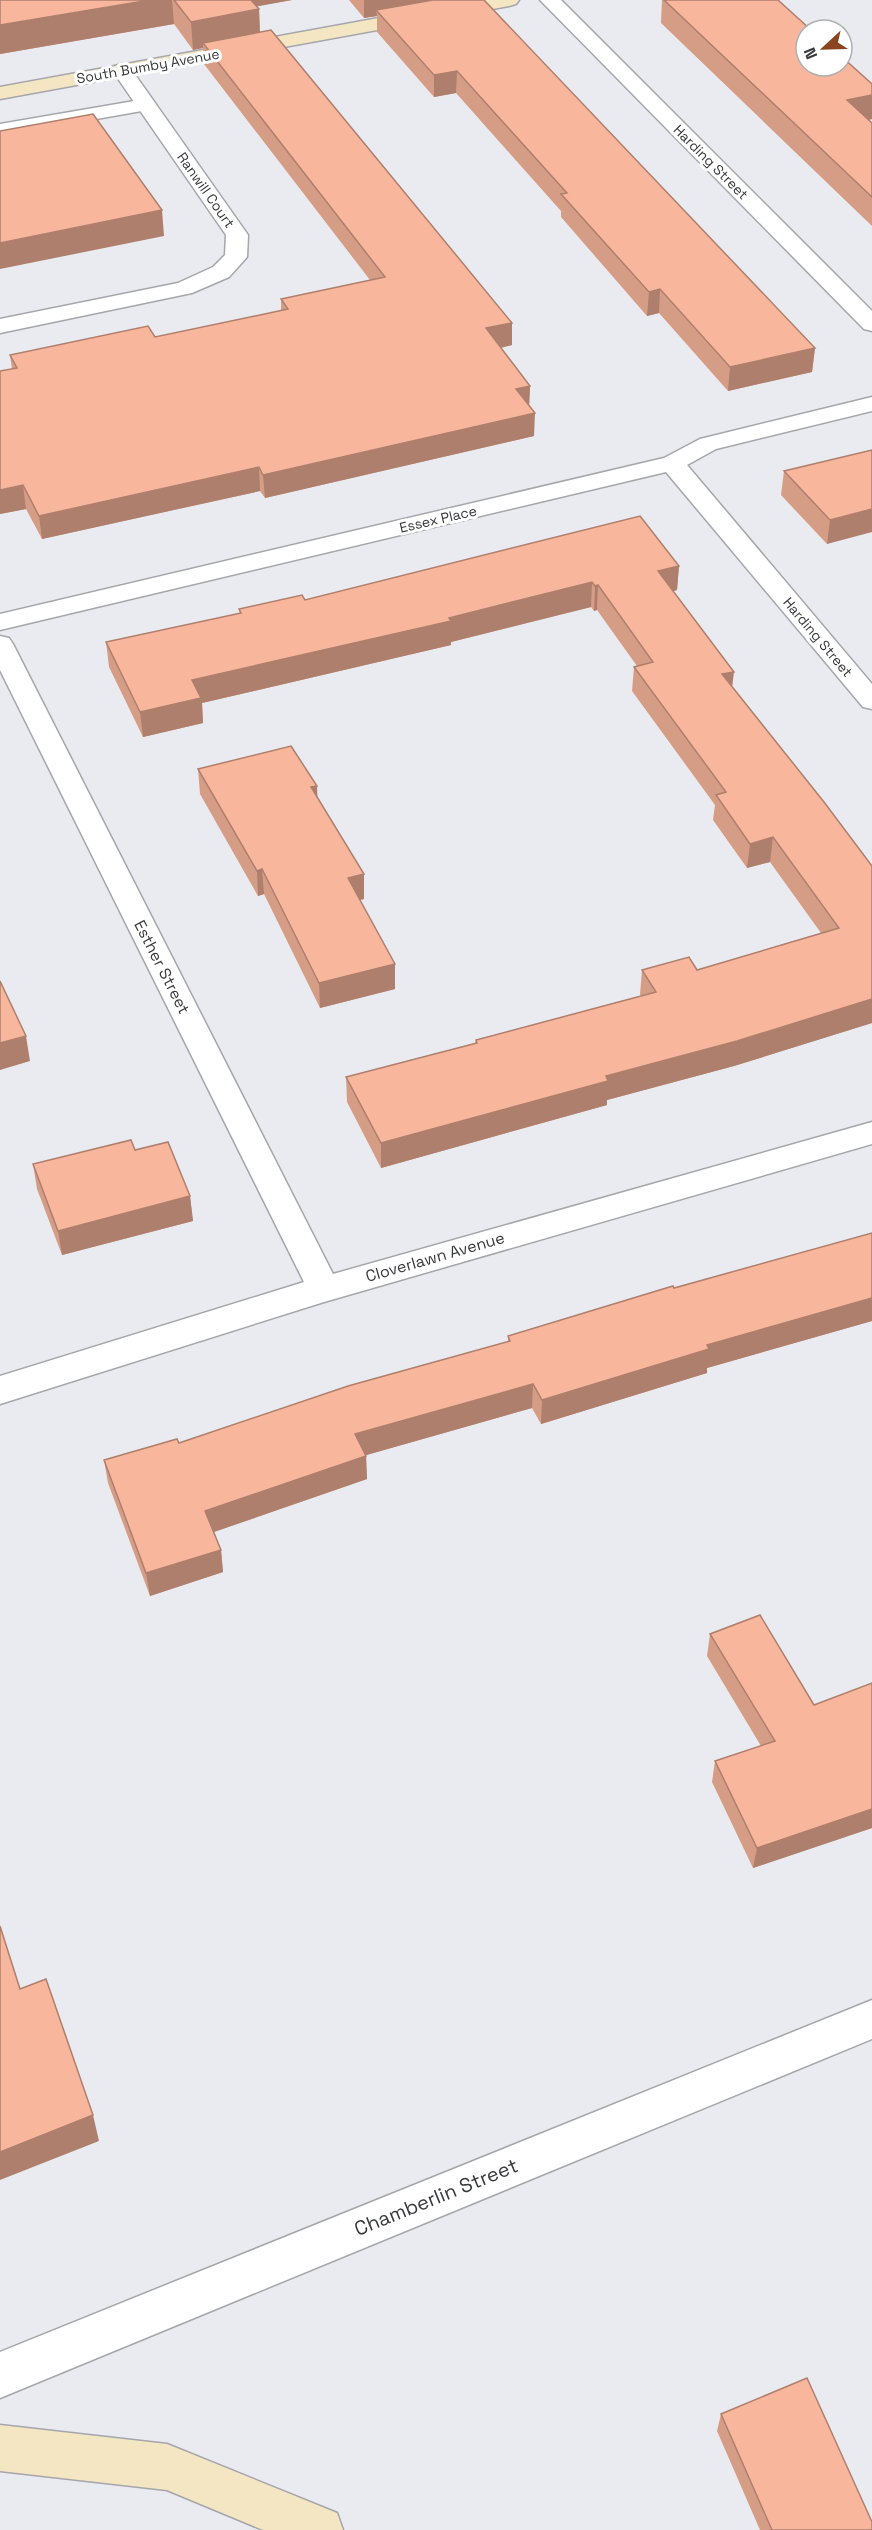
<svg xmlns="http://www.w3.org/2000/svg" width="872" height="2530" viewBox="0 0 872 2530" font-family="'Space Grotesk',sans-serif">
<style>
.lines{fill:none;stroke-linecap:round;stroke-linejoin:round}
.lane-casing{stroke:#a5a6ab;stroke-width:3}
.street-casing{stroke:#a5a6ab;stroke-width:3}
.secondary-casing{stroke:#a5a6ab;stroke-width:3}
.lane{fill:#fff;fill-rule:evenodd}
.street{fill:#fff;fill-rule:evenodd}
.secondary{fill:#f4e6c3;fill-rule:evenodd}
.wall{fill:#d59d86}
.shaded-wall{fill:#ae7f6d}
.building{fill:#f8b69c;stroke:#ae7f6d;stroke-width:1.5}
.labels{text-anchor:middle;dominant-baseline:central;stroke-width:6;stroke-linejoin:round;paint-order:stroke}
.far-street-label{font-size:14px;fill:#38393b;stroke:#fff}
.street-label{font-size:16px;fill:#38393b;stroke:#fff}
.near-street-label{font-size:20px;fill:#38393b;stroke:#fff}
</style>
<rect width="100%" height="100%" fill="#eaebf0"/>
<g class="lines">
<g class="lane-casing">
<polygon id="lane" points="146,99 153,101 155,105 153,109 0,136 0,124"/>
</g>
<g class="street-casing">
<g id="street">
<polygon points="540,0 561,0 872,311 872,331 864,329"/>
<polygon points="122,64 129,66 248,235 247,257 229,277 192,293 0,333 0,319 178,283 213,267 225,255 226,235 112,70 115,66"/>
<polygon points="872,397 872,411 716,449 687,465 872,684 872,709 863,707 666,472 0,630 0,614 664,458 700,439"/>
<polygon points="0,636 9,638 13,644 333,1274 872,1122 872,1144 324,1302 0,1404 0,1376 304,1282 0,670"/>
<polygon points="872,2000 872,2039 0,2398 0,2352"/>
</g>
</g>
<g class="secondary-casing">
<g id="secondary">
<polygon points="477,0 519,0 516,4 509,6 0,99 0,87"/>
<polygon points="0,2425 167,2444 337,2513 343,2530 263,2530 167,2490 0,2471"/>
</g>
</g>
<use href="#lane" class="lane"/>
<use href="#street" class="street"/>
<use href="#secondary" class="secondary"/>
</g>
<g class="wall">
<polygon points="0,0 292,0 256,6 259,9 260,32 512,345 501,348 530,386 529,406 534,436 265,498 260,491 42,539 26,509 0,514 12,369 10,355 155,337 281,311 281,299 370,280 204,64 203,48 193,50 174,24 0,54"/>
<polygon points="349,0 484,0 815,348 812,372 728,391 659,313 647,316 561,217 561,211 456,93 434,97 377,32 377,16 364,18"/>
<polygon points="662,0 778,0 872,84 872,119 869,120 872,123 872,226 661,23"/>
<polygon points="872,450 827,544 781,495 784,471"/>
<polygon points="679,566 677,590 673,591 732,687 872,866 872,1023 734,1066 607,1100 607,1105 381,1168 347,1102 346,1077 475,1043 476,1040 641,996 640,994 642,970 697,970 821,933 770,862 747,868 713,820 715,805 632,691 634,667 637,666 597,610 594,611 591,607 451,642 451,645 202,703 203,723 143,737 109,667 106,642 240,613 239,609 305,600"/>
<polygon points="198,769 317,797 364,899 360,900 395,989 320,1008 264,894 258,896 200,794"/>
<polygon points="135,1150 190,1196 193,1221 62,1255 37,1189 33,1164"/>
<polygon points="872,1233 872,1321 707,1368 707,1373 541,1424 532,1408 366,1455 367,1479 214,1532 221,1550 223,1572 150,1596 108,1483 104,1460 179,1443 508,1342 508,1336 674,1288"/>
<polygon points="710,1634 814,1705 872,1683 872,1828 753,1868 712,1782 715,1761 761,1746 707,1656"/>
<polygon points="721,2414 872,2530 760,2530 717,2431"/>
</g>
<g class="shaded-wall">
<polygon points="150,0 172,0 174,24 0,54 0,25"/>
<polygon points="237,0 292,0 238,10"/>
<polygon points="364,0 463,0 376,10 377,16 364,18"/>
<polygon points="259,9 260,37 203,43 203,48 193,50 191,22"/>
<polygon points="457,71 456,93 434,97 434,75"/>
<polygon points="872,95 872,119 844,125 847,100"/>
<polygon points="162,210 164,236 0,269 0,243"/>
<polygon points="660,289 659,313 647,316 649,292"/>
<polygon points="512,323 512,345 485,351 486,328"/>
<polygon points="815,348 812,372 728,391 730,367"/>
<polygon points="530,386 529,409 516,389"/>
<polygon points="535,413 534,436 265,498 263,475"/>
<polygon points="259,467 260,491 42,539 39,516"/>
<polygon points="23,485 26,509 0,514 0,490"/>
<polygon points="872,509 872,532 827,544 830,520"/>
<polygon points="679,566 677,590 656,596 658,571"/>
<polygon points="592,582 591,607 451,642 451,645 202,703 203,723 143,737 140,712 192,680"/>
<polygon points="598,585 597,610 594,611 595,586"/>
<polygon points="734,672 731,696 722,674"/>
<polygon points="317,786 318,811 311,787"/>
<polygon points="773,837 770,862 747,868 750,844"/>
<polygon points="262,869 264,894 258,896 257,871"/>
<polygon points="364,874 364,899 348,903 348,878"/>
<polygon points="395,964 395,989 320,1008 319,983"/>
<polygon points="872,999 872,1023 734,1066 607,1100 607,1105 381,1168 381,1143 606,1076"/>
<polygon points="26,1036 30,1061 0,1070 0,1043"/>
<polygon points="190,1196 193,1221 62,1255 58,1231"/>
<polygon points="872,1298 872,1321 707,1368 707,1373 541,1424 542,1400 707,1345"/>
<polygon points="533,1384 532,1408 356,1458 355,1434"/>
<polygon points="366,1456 367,1479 208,1534 205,1511"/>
<polygon points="221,1550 223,1572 150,1596 146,1573"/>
<polygon points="872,1809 872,1828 753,1868 757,1848"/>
<polygon points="93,2115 99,2141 0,2180 0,2152"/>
</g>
<g class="building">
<polygon points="0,0 150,0 0,25"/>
<polygon points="174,0 251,0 259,9 191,22"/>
<polygon points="433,0 484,0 815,348 730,367 660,289 649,292 561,194 567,193 457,71 434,75 376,10"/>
<polygon points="664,0 778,0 811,30 806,30 806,66 842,66 842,57 872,84 872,95 847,100 872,123 872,197"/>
<polygon points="271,30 512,323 486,328 530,386 516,389 535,413 263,475 259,467 39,516 23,485 0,490 0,371 17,368 10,355 148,326 155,337 288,309 281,299 385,277 203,43"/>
<polygon points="93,114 162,210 0,243 0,131"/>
<polygon points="872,450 872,509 830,520 784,471"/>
<polygon points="640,516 679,566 658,571 734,672 722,674 824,802 872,866 872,999 737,1041 606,1076 608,1081 381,1143 346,1077 477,1043 476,1040 656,992 642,970 689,957 697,970 839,928 773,837 750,844 716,795 726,792 634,667 653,662 598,585 595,586 592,582 449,618 451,621 192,680 201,698 140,712 106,642 241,613 239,609 302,595 305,600"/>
<polygon points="291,746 317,786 311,787 364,874 348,878 395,964 319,983 262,869 257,871 198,769"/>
<polygon points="0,981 26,1036 0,1043"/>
<polygon points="131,1140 135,1150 168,1142 190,1196 58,1231 33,1164"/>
<polygon points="872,1233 872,1298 707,1345 709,1349 542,1400 533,1384 355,1434 366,1456 205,1511 221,1550 146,1573 104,1460 177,1439 179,1443 348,1386 510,1341 508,1336 673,1286 674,1288"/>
<polygon points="760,1615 814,1705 872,1683 872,1809 757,1848 715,1761 775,1741 710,1634"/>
<polygon points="0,1926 20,1989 46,1979 93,2115 0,2152"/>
<polygon points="807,2378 872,2522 872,2530 772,2530 721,2414"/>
</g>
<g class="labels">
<g class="far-street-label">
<text transform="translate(148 66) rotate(-10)">South Bumby Avenue</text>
<text transform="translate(711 162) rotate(45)">Harding Street</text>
<text transform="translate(206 190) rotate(55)">Ranwill Court</text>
<text transform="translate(438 519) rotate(-13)">Essex Place</text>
<text transform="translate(818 637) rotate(50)">Harding Street</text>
</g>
<g class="street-label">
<text transform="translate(162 967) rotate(63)">Esther Street</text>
<text transform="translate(435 1257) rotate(-16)">Cloverlawn Avenue</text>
</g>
<g class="near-street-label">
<text transform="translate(436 2197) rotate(-22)">Chamberlin Street</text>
</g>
</g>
<g transform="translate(824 48) rotate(248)"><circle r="28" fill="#ffffff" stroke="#afb0b1" stroke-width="1.5"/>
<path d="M0-4.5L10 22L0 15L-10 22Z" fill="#8a441f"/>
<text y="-9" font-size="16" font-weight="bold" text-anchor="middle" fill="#38393b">N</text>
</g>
</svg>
